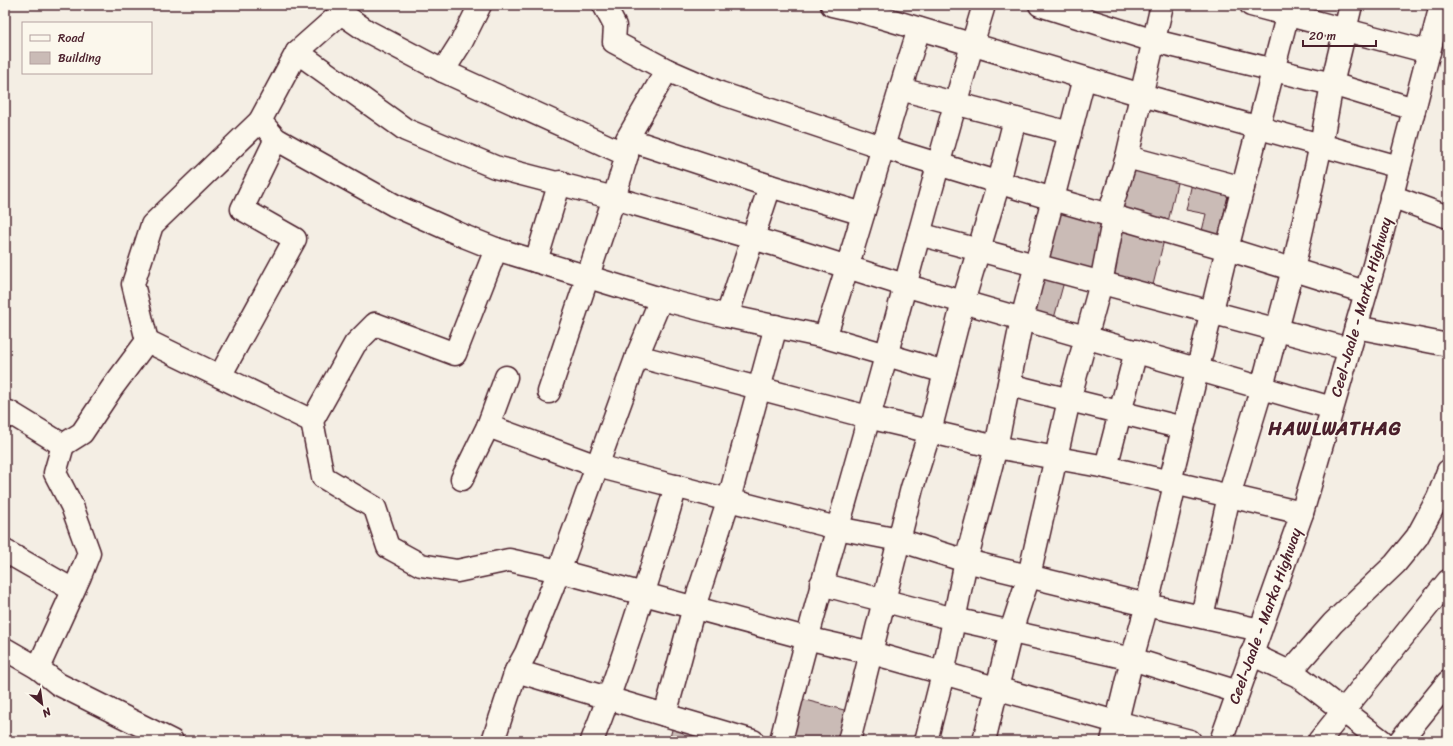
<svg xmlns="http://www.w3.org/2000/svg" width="1453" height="746" viewBox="0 0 1453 746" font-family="Sriracha,sans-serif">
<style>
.building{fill:#cabbb6;stroke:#4a1f2b}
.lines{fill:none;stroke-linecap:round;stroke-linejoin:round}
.minor-casing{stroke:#4a1f2b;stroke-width:25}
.tertiary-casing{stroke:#4a1f2b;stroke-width:25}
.minor{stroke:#fbf7ec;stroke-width:22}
.tertiary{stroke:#fbf7ec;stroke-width:22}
.labels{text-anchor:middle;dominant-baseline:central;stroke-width:3;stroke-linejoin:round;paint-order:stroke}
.street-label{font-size:15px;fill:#4a1f2b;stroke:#fbf7ec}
.district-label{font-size:19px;font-weight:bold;letter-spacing:1px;fill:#4a1f2b;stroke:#fbf7ec}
</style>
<rect width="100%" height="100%" fill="#f4eee4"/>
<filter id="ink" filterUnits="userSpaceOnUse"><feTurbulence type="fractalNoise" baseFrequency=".025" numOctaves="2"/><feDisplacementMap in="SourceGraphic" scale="8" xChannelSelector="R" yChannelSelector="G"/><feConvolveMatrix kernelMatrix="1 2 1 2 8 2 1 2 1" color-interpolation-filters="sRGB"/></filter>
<g filter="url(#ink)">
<g class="building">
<polygon points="1133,163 1179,174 1168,222 1122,212"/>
<polygon points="1192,183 1229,191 1219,235 1202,231 1206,214 1186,210"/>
<polygon points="1059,211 1110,225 1097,275 1045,261"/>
<polygon points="1117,229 1164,240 1152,289 1105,277"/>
<polygon points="1039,271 1065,278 1053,322 1027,315"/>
<polygon points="801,699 852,712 844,741 790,741"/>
<polygon points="673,726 725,741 669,741"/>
</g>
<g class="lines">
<g class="minor-casing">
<g id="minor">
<polyline points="604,5 615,26 614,42 667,70 720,93 882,147 1053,199 1227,249 1365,292"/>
<polyline points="832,5 863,12 1142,95 1399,167"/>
<polyline points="1040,5 1154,41 1332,84 1414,109"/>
<polyline points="1251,5 1429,52"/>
<polyline points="297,52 406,130 495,167 614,198 797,251 904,285 1332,408"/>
<polyline points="667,70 627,139 770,186 863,214"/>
<polyline points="443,71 462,41 480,5"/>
<polyline points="900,89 1070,133"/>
<polyline points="627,155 443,71 367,31 341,13 297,52 260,121 276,139 394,205 466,237 496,249 661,299 637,356 868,417 996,447 1106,467 1302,513"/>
<polyline points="1127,157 1243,188"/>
<polyline points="1391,196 1448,217"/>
<polyline points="1109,214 1127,157 1162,5"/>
<polyline points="919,234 1349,349"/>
<polyline points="496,249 455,354 375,324 355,344 312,421 323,477 375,508 388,547 421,565 457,571 509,560 559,571 806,638 872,653 1116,722 1190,741"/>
<polyline points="536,261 560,182"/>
<polyline points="661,299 727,316 825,337 945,372"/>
<polyline points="727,316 770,186"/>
<polyline points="1356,327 1448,345"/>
<path d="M825,337C859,235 886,131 919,29"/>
<polyline points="147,341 133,284 152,225 260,121"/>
<polyline points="147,341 312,421"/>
<polyline points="220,376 295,239 242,209 276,139"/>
<polyline points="1009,385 1183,428"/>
<polyline points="549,392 614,198 627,155 627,140"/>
<polyline points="5,418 9,412 63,445 82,433 112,388 147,341"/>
<polyline points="488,426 597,466 837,528 899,540 966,561 1147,605 1260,630"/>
<polyline points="1106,467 1136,351"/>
<polyline points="462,479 488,426 506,377"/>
<polyline points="1170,482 1227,249 1290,5"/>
<polyline points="5,551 73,590"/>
<polyline points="821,584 954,619 1132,659 1238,692"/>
<polyline points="1202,616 1229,496 1262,387 1293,269 1321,145 1332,84 1351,5"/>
<polyline points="5,649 38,668 58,684 172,741"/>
<polyline points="1251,654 1298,676 1382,741"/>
<polyline points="38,668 80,576 89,553 72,506 55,473 63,445"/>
<polyline points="516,671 753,741"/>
<polyline points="1290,672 1333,623 1395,564 1417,537 1438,498 1448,471"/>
<polyline points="665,715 694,607 729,499 776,326"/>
<polyline points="493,741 516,671 526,653 559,571 637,356"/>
<path d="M592,741C625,657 651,572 676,486"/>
<path d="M781,741C812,612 851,484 886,356C918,239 949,121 984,5"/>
<polyline points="849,741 912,488 930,431 963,302 999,182 1015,119"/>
<polyline points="926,741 943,674 966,561 996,447 1022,319 1084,78"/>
<polyline points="984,741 1011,631 1029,576 1069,400 1101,283 1114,216"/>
<polyline points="1112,741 1132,659 1147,605 1175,484"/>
<polyline points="1319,741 1448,581"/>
<polyline points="1400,741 1448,682"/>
</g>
</g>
<g class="tertiary-casing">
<polyline id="tertiary" points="1221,741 1302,513 1374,265 1441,5"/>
</g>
<use href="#minor" class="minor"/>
<use href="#tertiary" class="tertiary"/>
</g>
</g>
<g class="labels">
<g class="street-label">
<text transform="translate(1361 307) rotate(-74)">Ceel-Jaale - Marka Highway</text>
<text transform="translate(1265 616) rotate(-70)">Ceel-Jaale - Marka Highway</text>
</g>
<g class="district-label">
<text x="1335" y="428">HAWLWATHAG</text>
</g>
</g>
<rect width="1453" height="746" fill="none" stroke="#fbf7ec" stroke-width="20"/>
<rect x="10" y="10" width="1433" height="726" fill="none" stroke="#4a1f2b" stroke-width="1.5" filter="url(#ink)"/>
<rect x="22" y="22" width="130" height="52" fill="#fbf7ec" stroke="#b4a19f"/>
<rect x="30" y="35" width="20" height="6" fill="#fbf7ec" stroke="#b4a19f"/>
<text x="58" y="42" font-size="12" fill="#4a1f2b">Road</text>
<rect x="30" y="52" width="20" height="12" fill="#cabbb6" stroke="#b4a19f"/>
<text x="58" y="62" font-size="12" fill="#4a1f2b">Building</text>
<g transform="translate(42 704) rotate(151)" stroke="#fbf7ec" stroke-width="3" paint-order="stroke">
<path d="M0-3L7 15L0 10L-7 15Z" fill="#4a1f2b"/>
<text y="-6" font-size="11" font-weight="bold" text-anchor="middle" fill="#4a1f2b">N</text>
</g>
<path d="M1303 40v6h73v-6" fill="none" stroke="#4a1f2b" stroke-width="2"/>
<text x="1309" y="40" font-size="12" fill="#4a1f2b" stroke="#fbf7ec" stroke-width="3" paint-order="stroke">20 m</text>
</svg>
